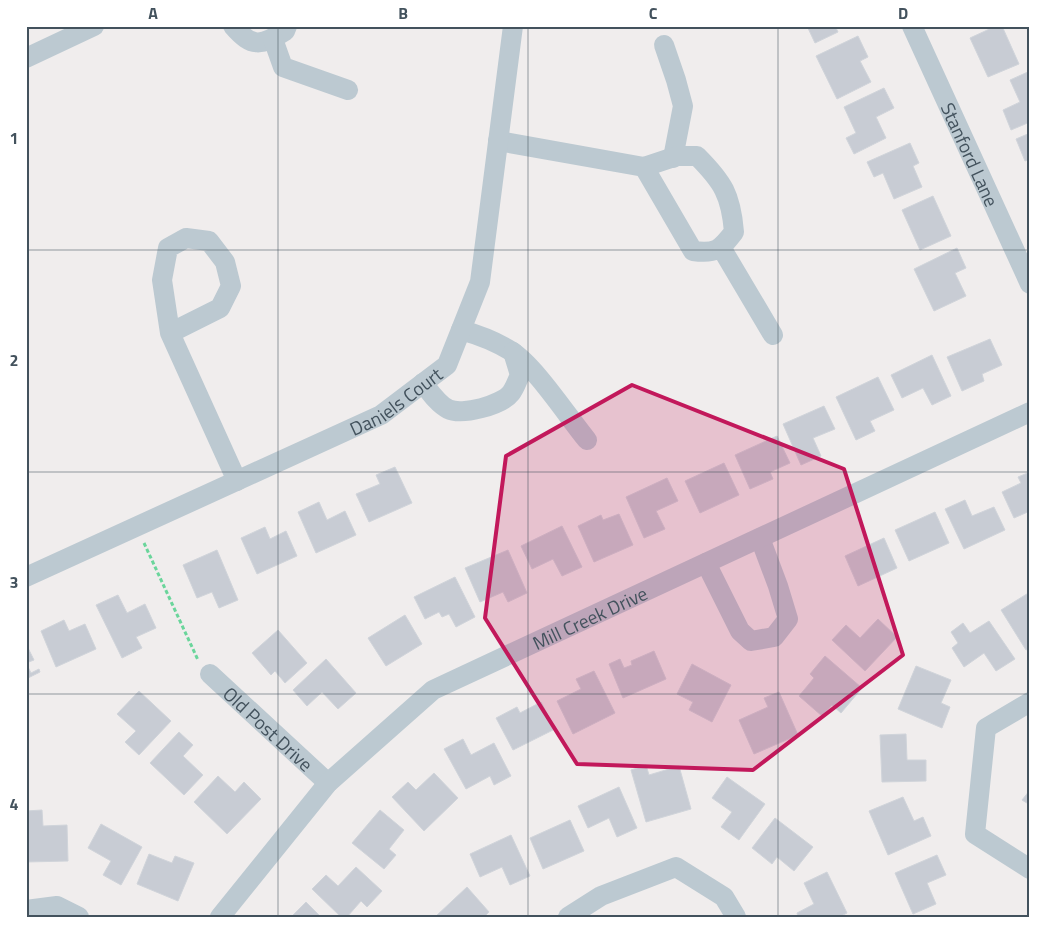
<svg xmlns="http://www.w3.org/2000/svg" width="1056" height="943" viewBox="0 0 1056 943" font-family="'Titillium Web',sans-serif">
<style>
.building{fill:#c8ccd4;stroke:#d0d4da}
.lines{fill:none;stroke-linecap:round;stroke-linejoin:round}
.path{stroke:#6ad59b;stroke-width:3;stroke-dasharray:4 2.5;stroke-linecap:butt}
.minor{stroke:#bcc9d1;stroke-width:20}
.marked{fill:#c2185b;fill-opacity:0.2;stroke:#c2185b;stroke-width:4;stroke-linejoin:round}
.grid{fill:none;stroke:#43525d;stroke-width:1;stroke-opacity:0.55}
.labels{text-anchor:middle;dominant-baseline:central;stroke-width:4;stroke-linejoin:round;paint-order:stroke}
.street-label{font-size:19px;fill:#43525d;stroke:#fff}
.neatline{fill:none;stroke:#43525d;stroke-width:2}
.grid-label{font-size:16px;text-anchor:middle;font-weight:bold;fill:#43525d}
</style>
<rect width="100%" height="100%" fill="#f0eded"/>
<g class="building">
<polygon points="807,26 835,26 838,32 815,43"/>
<polygon points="996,26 1002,26 1019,64 988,77 970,38"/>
<polygon points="858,36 868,57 860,61 871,82 837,99 816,56"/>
<polygon points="1030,71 1030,122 1011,130 1003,110 1020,102 1010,80"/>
<polygon points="884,88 894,108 876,117 886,138 854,154 846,138 856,133 844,107"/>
<polygon points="1030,133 1030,159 1025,161 1016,139"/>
<polygon points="910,143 919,163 913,166 922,187 894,199 883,173 874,177 867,162"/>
<polygon points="933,196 951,236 920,250 902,210"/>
<polygon points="957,248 966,268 955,273 966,296 934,311 914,269"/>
<polygon points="990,339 1002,365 982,374 984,381 962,391 947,357"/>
<polygon points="932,355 951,396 932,405 923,388 902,398 891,375"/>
<polygon points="878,377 894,410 870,421 875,431 856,440 836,397"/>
<polygon points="824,406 835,429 813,438 821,456 801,465 783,424"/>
<polygon points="777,436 790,463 770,472 773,479 750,489 735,455"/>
<polygon points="724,463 739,495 700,513 685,481"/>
<polygon points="395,467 412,503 369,522 356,494 380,484 376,475"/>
<polygon points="1030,472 1030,511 1014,518 1002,492 1021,483 1018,477"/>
<polygon points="667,478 678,501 656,511 665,529 644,538 626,497"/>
<polygon points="965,500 972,516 994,507 1005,530 964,549 945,509"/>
<polygon points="319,502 327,520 345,511 356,535 316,553 298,512"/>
<polygon points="935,512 949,543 909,561 895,530"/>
<polygon points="619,514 633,545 594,562 578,526 601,515 603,520"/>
<polygon points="562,526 582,567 562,576 553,559 532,569 521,546"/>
<polygon points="265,527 270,539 286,531 297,556 257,574 241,538"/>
<polygon points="884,538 897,568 858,586 845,556"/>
<polygon points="217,550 238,600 219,608 212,592 197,598 183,565"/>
<polygon points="508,550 527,593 508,602 503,592 480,602 465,568"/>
<polygon points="455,577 475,617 456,627 449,614 442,617 439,612 425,619 414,597"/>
<polygon points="1030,592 1030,648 1026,650 1001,610"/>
<polygon points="118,595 127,613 145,604 156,628 136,637 142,648 122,658 96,605"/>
<polygon points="405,615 422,644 386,666 368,638"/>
<polygon points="878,619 897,637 865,671 832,640 846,625 860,638"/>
<polygon points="64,620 69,631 85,624 96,649 56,667 41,631"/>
<polygon points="989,621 1015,659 996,671 984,653 964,667 952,648 958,643 951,632 963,623 970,633"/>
<polygon points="278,630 307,663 285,683 275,671 271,675 252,653"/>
<polygon points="26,644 34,660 26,663 31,673 39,669 40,672 26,679"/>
<polygon points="654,651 666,679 623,698 609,664 620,659 624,668 632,665 631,661"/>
<polygon points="825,656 862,688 841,713 832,705 822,716 799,696 814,678 810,674"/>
<polygon points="326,659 356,693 338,709 322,692 307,706 293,690"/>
<polygon points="692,664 731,685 712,722 689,710 693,702 677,694"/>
<polygon points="916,666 951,680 941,703 950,707 942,728 898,709"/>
<polygon points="594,671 615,713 573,734 557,701 581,689 576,679"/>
<polygon points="139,691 171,721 139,755 125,742 136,731 117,714"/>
<polygon points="779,692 798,735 754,754 739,720 768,707 764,698"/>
<polygon points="541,702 555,729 513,750 496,718 517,707 520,713"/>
<polygon points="179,732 193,745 183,756 203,775 184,795 150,763"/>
<polygon points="906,734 907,760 926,760 926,781 882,782 880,735"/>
<polygon points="463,739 471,755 494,743 511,776 494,785 490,776 466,789 444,749"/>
<polygon points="646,765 649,775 679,766 691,809 646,822 631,770"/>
<polygon points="434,773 458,798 424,831 392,797 408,782 416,790"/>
<polygon points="218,776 235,792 244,782 261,799 227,834 194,802"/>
<polygon points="727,777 765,804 739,840 721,827 732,812 712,798"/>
<polygon points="619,787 637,828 617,837 609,818 588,828 578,806"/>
<polygon points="1030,790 1030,805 1022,800"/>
<polygon points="903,797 914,821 923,817 931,836 888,855 869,811"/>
<polygon points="42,810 43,826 67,825 68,861 26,862 26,811"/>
<polygon points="380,810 404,830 389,849 396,855 384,869 352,843"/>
<polygon points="775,818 813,847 794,871 777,857 772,864 752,848"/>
<polygon points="570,820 584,851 543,869 530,838"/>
<polygon points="101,824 142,847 121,885 103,875 111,861 88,848"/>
<polygon points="511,835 530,876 510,885 502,867 480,877 470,854"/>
<polygon points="149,854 172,863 175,856 194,863 178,901 137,884"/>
<polygon points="937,855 946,875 927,883 936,904 913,914 895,873"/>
<polygon points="356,867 382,891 367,907 361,901 347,917 341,917 312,889 326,875 338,886"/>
<polygon points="827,872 847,913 839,917 798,917 797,913 814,904 804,883"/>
<polygon points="467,887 489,912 484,917 435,917"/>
<polygon points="306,902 321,917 291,917"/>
</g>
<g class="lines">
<polyline class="path" points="144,543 198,660"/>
<g class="minor">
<path d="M233,26C252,48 261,46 285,31L287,26"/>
<path id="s1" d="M912,26L1030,284"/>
<polyline points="273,39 283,67 348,90"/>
<polyline points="664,45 676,80 683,106 673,158"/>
<polyline points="26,58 94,26"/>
<path d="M498,141L644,167L693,251C716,254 720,250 734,232C731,195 723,182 697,156H677L644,167"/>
<polyline points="722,249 773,335"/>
<path d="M461,330C479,335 495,341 511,351C535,366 568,417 587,440"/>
<polyline points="170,333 220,308 231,286 225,262 209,241 186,238 168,248 162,280 170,333 237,481"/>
<path d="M423,383C430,392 438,404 448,409C462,416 502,405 511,393C515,388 517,381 520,375L513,352"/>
<polyline points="706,563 740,631 751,641 774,637 788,619 778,586 760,538"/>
<path id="s2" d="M26,577L381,415L447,365L480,282L513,26"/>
<path id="s3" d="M210,674L328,783"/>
<polyline points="1030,702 986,728 975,834 1030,869"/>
<polyline points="26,910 57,906 79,917"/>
<path id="s4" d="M220,917L328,783L433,690L1030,412"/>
<polyline points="568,917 601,896 676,867 724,897 736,917"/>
</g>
</g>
<path class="marked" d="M632,385L844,469L903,655L753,770L577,764L485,618L506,456Z"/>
<path class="grid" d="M278,26V917M528,26V917M778,26V917M26,250H1030M26,472H1030M26,694H1030"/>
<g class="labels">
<g class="street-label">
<text stroke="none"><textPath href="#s1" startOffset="141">Stanford Lane</textPath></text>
<text stroke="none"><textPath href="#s2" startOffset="410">Daniels Court</textPath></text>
<text stroke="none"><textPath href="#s4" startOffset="485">Mill Creek Drive</textPath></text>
<text stroke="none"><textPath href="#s3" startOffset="80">Old Post Drive</textPath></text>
</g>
</g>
<rect width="1056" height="943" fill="none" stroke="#ffffff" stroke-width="55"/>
<rect x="28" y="28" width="1000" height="888" class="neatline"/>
<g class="grid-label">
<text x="153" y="19">A</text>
<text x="403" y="19">B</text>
<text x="653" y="19">C</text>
<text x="903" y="19">D</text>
<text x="14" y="144">1</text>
<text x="14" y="366">2</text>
<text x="14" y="588">3</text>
<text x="14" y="810">4</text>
</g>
</svg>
